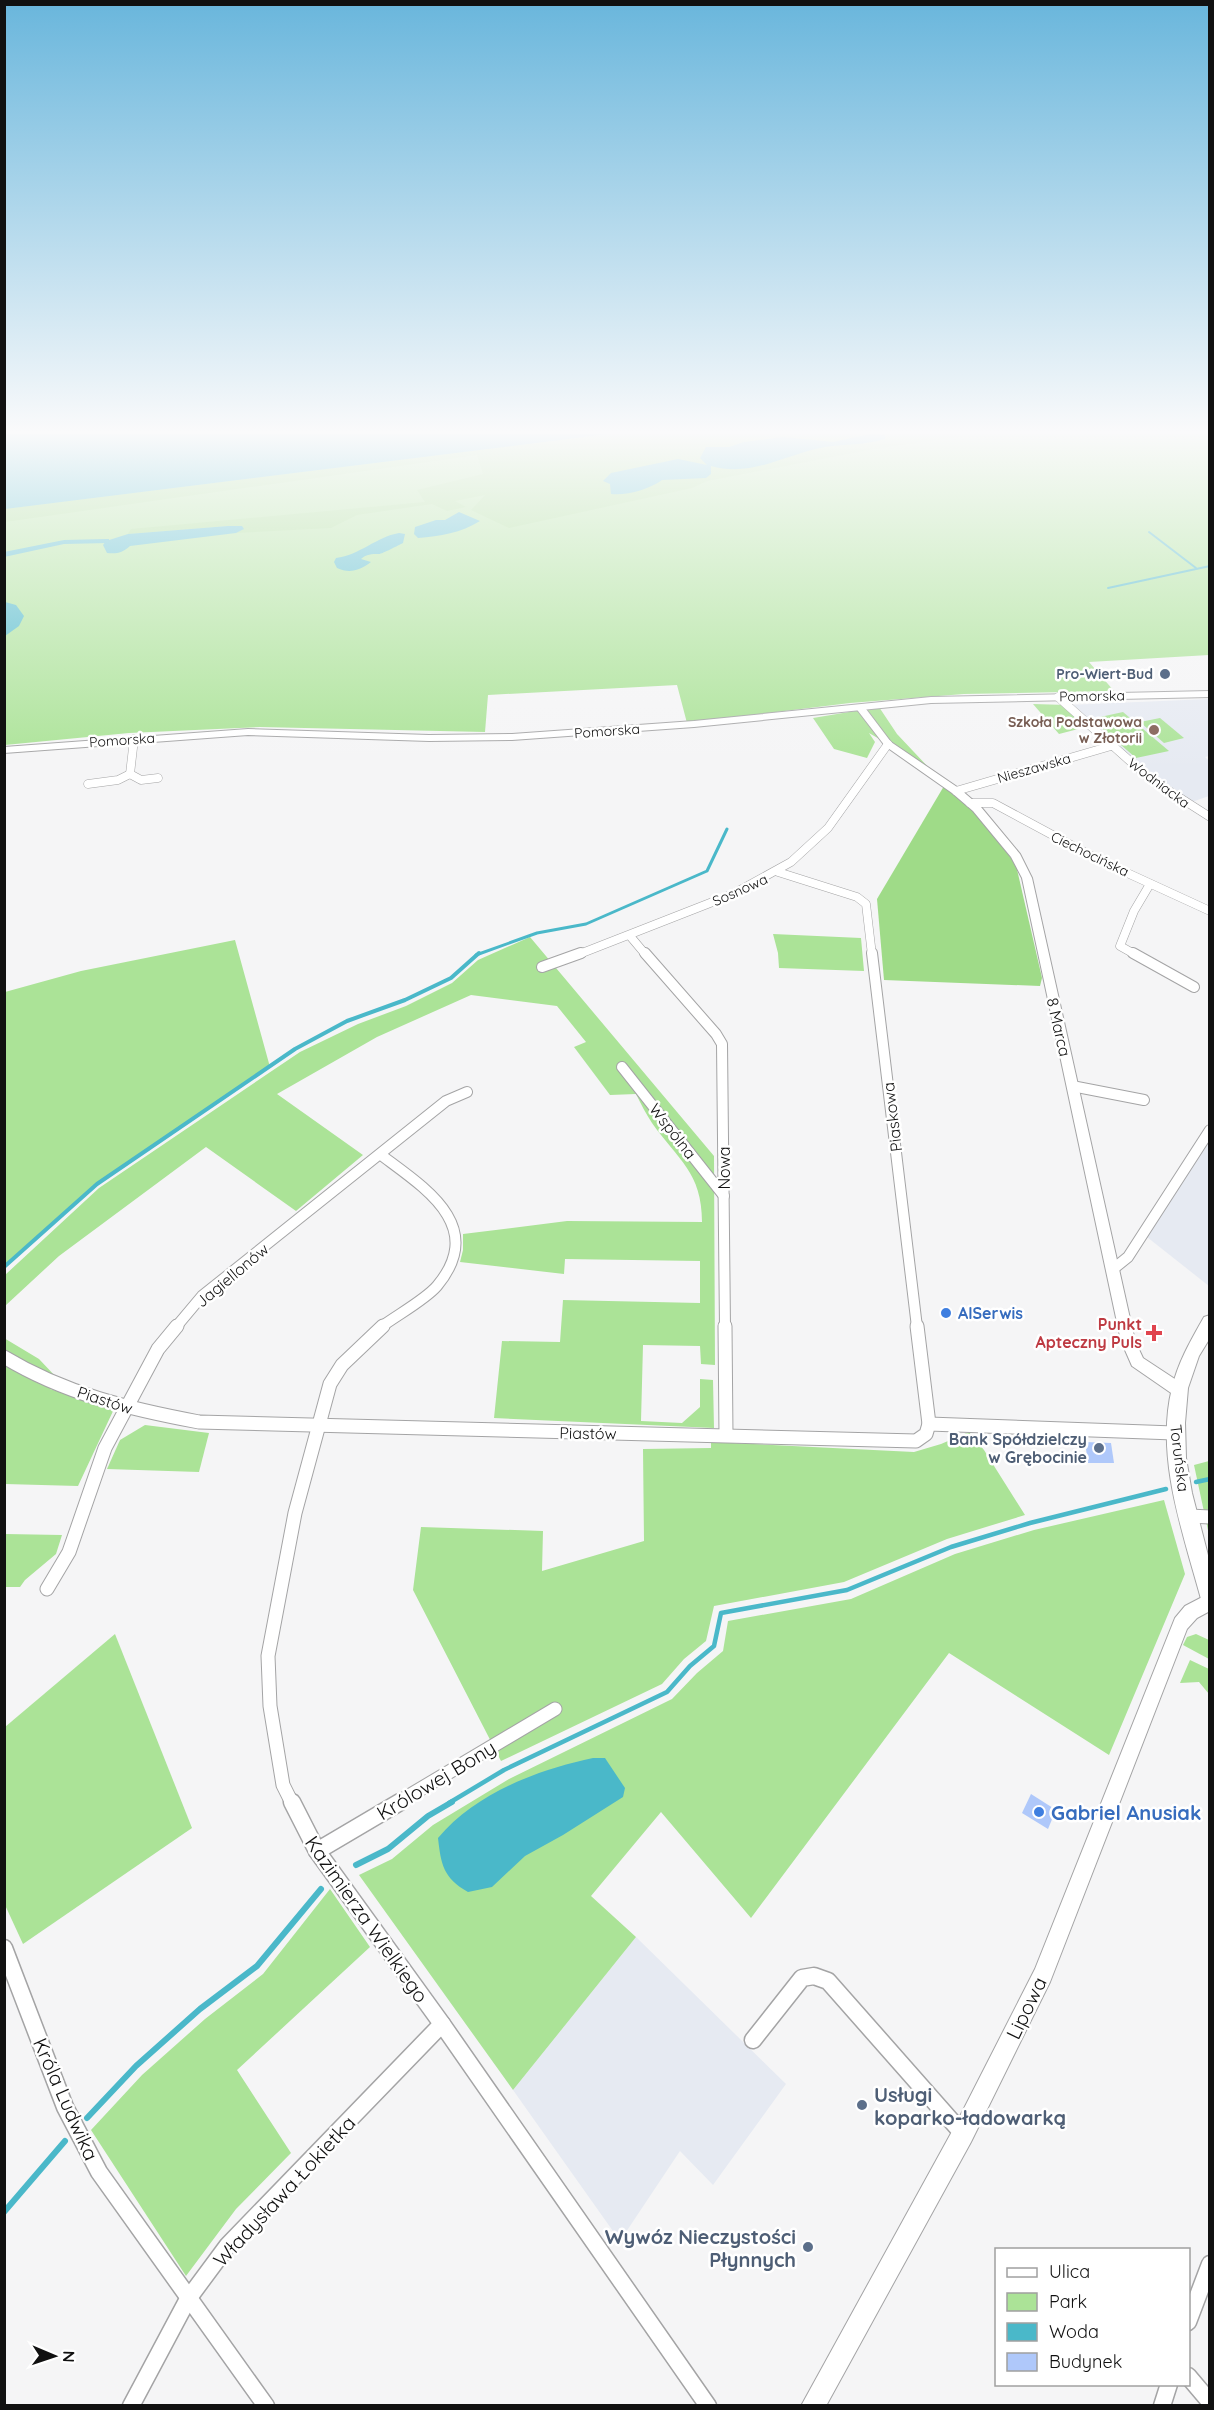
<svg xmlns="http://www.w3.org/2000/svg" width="1214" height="2410" viewBox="0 0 1214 2410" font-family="Quicksand,sans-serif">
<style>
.built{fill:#e6eaf2}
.green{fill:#abe397}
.forest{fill:#9fdb88}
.water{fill:#4ab8c9}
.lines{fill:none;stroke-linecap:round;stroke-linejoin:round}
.stream-far4{stroke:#4ab8c9;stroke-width:2}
.stream-far3{stroke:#4ab8c9;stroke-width:3}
.stream-far2{stroke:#4ab8c9;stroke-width:4}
.stream-far1{stroke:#4ab8c9;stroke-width:4.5}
.stream{stroke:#4ab8c9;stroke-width:6}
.canal{fill:#4ab8c9;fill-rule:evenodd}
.building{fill:#afc8fa}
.minor-far3-casing{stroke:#a4a4a5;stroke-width:9}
.minor-far2-casing{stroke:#a4a4a5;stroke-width:12}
.minor-far1-casing{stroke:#a4a4a5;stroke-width:15}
.minor-casing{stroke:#a4a4a5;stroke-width:19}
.tertiary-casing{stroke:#a4a4a5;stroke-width:2}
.secondary-casing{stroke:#a4a4a5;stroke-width:2}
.minor-far3{stroke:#fff;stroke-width:8}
.minor-far2{stroke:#fff;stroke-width:10}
.minor-far1{stroke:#fff;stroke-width:13}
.minor{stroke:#fff;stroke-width:16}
.tertiary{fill:#fff;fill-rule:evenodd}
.secondary{fill:#fff;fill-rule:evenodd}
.service-dot{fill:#5c6f8a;stroke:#fff;stroke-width:2}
.education-dot{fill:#8d6e63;stroke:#fff;stroke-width:2}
.shop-dot{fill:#3f7fe0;stroke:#fff;stroke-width:2}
.health-dot{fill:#e0444e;stroke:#fff;stroke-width:2}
.labels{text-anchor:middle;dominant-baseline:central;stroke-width:5;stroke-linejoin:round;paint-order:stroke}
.far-service-label{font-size:14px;font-weight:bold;fill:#4e5e75;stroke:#fff;text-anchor:end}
.far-street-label{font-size:14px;fill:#111;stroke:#fff}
.far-education-label{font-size:14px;font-weight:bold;fill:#785e54;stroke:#fff;text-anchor:end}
.street-label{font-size:16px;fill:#111;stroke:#fff}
.shop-label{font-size:16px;font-weight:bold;fill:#366cbe;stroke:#fff;text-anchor:start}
.health-label{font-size:16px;font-weight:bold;fill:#be3a42;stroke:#fff;text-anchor:end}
.service-label{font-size:16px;font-weight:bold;fill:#4e5e75;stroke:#fff;text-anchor:end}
.near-street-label{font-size:20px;fill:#111;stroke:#fff}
.near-shop-label{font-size:20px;font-weight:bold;fill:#366cbe;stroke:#fff;text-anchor:start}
.near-service-label{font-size:20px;font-weight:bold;fill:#4e5e75;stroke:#fff;text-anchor:start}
</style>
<rect width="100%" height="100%" fill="#f5f5f6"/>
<g class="built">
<polygon points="1209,699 1209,756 1205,757 1209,761 1209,796 1186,804 1067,705"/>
<polygon points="1209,1140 1209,1286 1147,1237"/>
<polygon points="636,1937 786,2084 713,2185 680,2151 620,2241 513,2090"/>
</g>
<g class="green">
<polygon points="44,434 1209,434 1209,655 1089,662 1114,691 964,694 850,703 687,723 677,685 488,695 485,732 260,727 129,733 5,745 4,438"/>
<path d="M1033,704L1067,705L1186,803L1209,818C1161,797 1124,761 1086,727L1059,734Z"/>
<polygon points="879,707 897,734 929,768 869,733 875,742 867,758 834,749 813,718"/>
<polygon points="1123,712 1169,751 1136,758 1091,719"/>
<polygon points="1160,718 1184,738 1164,743 1140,722"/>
<polygon points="773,934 861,938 864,971 779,968 778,953"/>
<path d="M530,937L714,1156L715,1365L701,1364L700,1346L643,1345L641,1421L682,1423L700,1407V1379L713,1380L714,1428L494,1418L502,1341L560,1342L563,1300L700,1303V1261L565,1259L564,1274L460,1262L463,1250V1234L567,1221L702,1222C702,1172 678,1160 652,1123C646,1114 641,1104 636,1094L610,1095L574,1047L586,1042L557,1006L471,995L377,1037L277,1094L363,1155L296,1211L206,1147L59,1256L5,1306V1275L99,1188L300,1052L358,1024L406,1006L452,983L478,960Z"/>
<polygon points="235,940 270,1067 97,1184 5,1267 5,992 81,971"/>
<polygon points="4,1338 39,1359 57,1378 50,1389 114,1409 78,1486 5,1484"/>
<polygon points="145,1425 209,1433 199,1472 107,1469 120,1440"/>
<polygon points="969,1432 984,1450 1025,1515 947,1539 844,1582 714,1606 706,1641 684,1659 662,1684 501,1761 413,1590 421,1527 543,1531 542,1571 644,1541 643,1449 711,1448 711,1442 914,1452 941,1444"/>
<polygon points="1209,1461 1209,1535 1194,1465"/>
<polygon points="1164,1500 1185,1574 1109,1755 949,1653 751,1918 661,1812 591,1896 636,1937 513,2090 359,1875 392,1859 433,1825 509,1779 672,1699 697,1673 723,1651 728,1621 851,1599 955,1554 1034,1530"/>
<polygon points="5,1534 62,1535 56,1554 25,1580 20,1587 5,1587"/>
<polygon points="115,1634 192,1828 23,1944 5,1905 5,1727"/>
<polygon points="1196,1634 1209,1640 1209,1659 1183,1645 1187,1637"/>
<polygon points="1190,1660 1209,1669 1209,1694 1199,1682 1180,1683"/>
<polygon points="330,1889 370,1947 237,2070 291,2153 236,2209 186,2276 91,2130 142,2075 205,2019 263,1974"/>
</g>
<g class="forest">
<polygon points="608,434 960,434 958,437 874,449 707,481 692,488 509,528 471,510 485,495 455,501 466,507 447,511 432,504 357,515 331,528 236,533 243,529 242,526 227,526 128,534 131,529 425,502 417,490 483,474 477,455 5,522 4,509"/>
<polygon points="944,786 977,811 1016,865 1042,978 1040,986 884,980 877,899"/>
</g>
<g class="water">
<polygon points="4,434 608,434 5,509"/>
<path d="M870,434L885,435V439C865,445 845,444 825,447C785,454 752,478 711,466V474L706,478L662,480C650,489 626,496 611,494L610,484L603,481L611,473L678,459L707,465L700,458L706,447H729L744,442L783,437L833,442Z"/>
<path d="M459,512L480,521C461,533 440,536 418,538L414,534L415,527L436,520H445Z"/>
<path d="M228,526H242L244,529L236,533L130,546C122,553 117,554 107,553L103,545L106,541L128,534Z"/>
<path d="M399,533L405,534L403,543C399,545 382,554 379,554C371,554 367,554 361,559L371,562C360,570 350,574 337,568L334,562L336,558C360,555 376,537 399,533Z"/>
<polygon points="5,602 16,605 24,616 19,626 5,636"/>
<path d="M593,1758H605L625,1788L623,1797L563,1835L525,1856L492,1887L468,1892C443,1878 441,1864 438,1838C476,1793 537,1770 593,1758Z"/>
</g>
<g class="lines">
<g class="stream-far4">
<polyline points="1149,532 1196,568"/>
<polyline points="1108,588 1210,566"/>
</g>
<polyline class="stream-far3" points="476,955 537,933 586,924 707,871 727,829"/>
<polyline class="stream-far2" points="4,1267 97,1184 295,1049 347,1021 405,1000 451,978 479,953"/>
<g class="stream-far1">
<polyline points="1196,1482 1210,1479"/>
<polyline points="449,1803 504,1770 667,1692 690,1666 714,1646 721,1613 847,1590 951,1547 1030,1523 1166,1489"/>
</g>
<g class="stream">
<polyline points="356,1865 388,1849 428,1816 452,1802"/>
<polyline points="87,2118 136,2066 200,2009 257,1966 321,1889"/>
<polyline points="4,2212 65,2141"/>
</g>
<polygon class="canal" points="106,539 109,539 109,543 64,544 4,557 4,552 64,540"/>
</g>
<g class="building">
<polygon points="1085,1442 1111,1443 1114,1463 1088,1463"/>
<polygon points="1031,1794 1053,1808 1055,1812 1048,1829 1022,1813"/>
</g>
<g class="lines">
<g class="minor-far3-casing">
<g id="minor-far3">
<polyline points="1058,697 1149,778 1210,817"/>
<polyline points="134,739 130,774 141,780 158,778"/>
<polyline points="88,784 118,780 130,774"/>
<polyline points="956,791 1111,746"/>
<polyline points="970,803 993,803 1099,860 1210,911"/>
<polyline points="778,872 857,897 866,904 872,955"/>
<polyline points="630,936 646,955"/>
<polyline points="577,955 733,894 791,862 828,828 888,744"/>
<polyline points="1136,955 1120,946 1134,911 1150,884"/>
</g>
</g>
<g class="minor-far2-casing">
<g id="minor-far2">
<polyline points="645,953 716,1034 722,1044 725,1327"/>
<polyline points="872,953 917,1327"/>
<polyline points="1133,953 1194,987"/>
<polyline points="542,967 581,953"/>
<polyline points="622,1067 724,1196"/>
<polyline points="1072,1086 1144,1100"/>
<polyline points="1112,1270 1128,1257 1210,1130"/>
<polyline points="176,1327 202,1296 446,1101 467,1092"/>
<path d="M381,1327C397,1315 425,1300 437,1286C487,1226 425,1188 381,1155"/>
</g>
</g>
<g class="minor-far1-casing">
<g id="minor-far1">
<polyline points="725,1326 726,1435"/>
<polyline points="917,1326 929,1424"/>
<path d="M4,1357C65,1394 130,1409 199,1422L916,1441L926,1434L929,1424L1174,1433"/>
<polyline points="1189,1516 1210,1517"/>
<polyline points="47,1589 69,1552 105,1448 158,1349 177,1326"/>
<polyline points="292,1803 283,1785 270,1706 268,1656 295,1513 330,1384 342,1365 383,1326"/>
<polyline points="397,1803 555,1709"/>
</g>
</g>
<g class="minor-casing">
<g id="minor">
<polyline points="292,1802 317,1851 442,2024 708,2406"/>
<polyline points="317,1851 400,1802"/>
<polyline points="4,1948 65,2107 99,2172 266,2406"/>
<polyline points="753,2040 802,1978 814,1976 828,1981 963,2134"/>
<polyline points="1188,2322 1210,2264"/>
<polyline points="1188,2376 1210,2402"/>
<polyline points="131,2406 188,2299 228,2245 442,2024"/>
<polyline points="1162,2406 1169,2384"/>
</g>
</g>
<g class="tertiary-casing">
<g id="tertiary">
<polygon points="857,705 863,705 891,742 960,789 981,807 1020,854 1032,878 1135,1341 1143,1358 1184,1385 1187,1390 1184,1395 1179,1397 1174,1395 1132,1366 1121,1341 1022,878 1011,857 973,811 952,793 885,746 855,707"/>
<polygon points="1210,1593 1210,1611 1197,1618 1187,1629 1050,1982 971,2142 826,2406 801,2406 955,2126 1035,1969 1175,1618 1185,1606"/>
</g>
</g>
<g class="secondary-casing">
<g id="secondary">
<polygon points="1210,691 1210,697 931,703 694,727 512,740 429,741 248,735 4,753 4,747 248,729 429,735 512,734 694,721 931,697"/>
<path d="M1210,1315V1338L1199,1356L1188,1388L1185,1423L1186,1458L1192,1493L1210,1563V1608L1203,1605L1201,1599C1183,1533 1155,1457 1172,1388C1178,1362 1191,1340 1204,1317Z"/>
</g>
</g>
<use href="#minor-far3" class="minor-far3"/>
<use href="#minor-far2" class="minor-far2"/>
<use href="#minor-far1" class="minor-far1"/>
<use href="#minor" class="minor"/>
<use href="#tertiary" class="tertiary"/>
<use href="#secondary" class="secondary"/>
</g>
<linearGradient id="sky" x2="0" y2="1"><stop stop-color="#69b6dc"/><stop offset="0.56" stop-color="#fafafb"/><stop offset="1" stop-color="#fafafb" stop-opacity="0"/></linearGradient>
<rect width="1214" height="771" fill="url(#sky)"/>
<g class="service-dot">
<circle cx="1165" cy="674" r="6"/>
<circle cx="1099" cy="1448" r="6"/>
<circle cx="862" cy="2105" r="6"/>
<circle cx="808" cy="2247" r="6"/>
</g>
<circle class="education-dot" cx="1154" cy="730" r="6"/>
<g class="shop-dot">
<circle cx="946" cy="1313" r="6"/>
<circle cx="1039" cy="1812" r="6"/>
</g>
<path class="health-dot" d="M1151 1324h6v6h6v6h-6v6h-6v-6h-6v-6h6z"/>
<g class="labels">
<g class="far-service-label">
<text x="1153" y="674">Pro-Wiert-Bud</text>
</g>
<g class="far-street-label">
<text transform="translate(1092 696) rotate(-1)">Pomorska</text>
<text transform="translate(607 731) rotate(-4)">Pomorska</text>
<text transform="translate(122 740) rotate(-4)">Pomorska</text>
<text transform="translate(1034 768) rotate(-16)">Nieszawska</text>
<text transform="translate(1159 783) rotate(37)">Wodniacka</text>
<text transform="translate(1090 854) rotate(26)">Ciechocińska</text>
<text transform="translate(740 890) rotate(-24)">Sosnowa</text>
</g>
<g class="far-education-label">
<text x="1142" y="722">Szkoła Podstawowa<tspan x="1142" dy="16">w Złotorii</tspan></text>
</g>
<g class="street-label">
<text transform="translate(1059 1027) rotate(77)">8 Marca</text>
<text transform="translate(892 1117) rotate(-97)">Piaskowa</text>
<text transform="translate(673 1131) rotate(52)">Wspólna</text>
<text transform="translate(724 1168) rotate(-90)">Nowa</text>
<text transform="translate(232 1275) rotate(-40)">Jagiellonów</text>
<text transform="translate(105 1400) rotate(18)">Piastów</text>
<text transform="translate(588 1433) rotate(1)">Piastów</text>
<text transform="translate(1180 1458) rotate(83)">Toruńska</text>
</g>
<g class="shop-label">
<text x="958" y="1313">AlSerwis</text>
</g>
<g class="health-label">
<text x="1142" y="1324">Punkt<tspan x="1142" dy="18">Apteczny Puls</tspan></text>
</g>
<g class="service-label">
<text x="1087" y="1439">Bank Spółdzielczy<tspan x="1087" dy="18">w Grębocinie</tspan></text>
</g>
<g class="near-street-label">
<text transform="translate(436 1780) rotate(-31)">Królowej Bony</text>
<text transform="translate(367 1919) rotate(55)">Kazimierza Wielkiego</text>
<text transform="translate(1026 2008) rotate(-64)">Lipowa</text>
<text transform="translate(66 2099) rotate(66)">Króla Ludwika</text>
<text transform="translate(284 2191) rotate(-47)">Władysława Łokietka</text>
</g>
<g class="near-shop-label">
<text x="1051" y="1812">Gabriel Anusiak</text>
</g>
<g class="near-service-label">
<text x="874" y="2094">Usługi<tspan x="874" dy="23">koparko-ładowarką</tspan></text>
<text x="796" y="2236" text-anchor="end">Wywóz Nieczystości<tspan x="796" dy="23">Płynnych</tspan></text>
</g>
</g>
<rect width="1214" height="2410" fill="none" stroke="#111111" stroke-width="12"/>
<rect x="995" y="2248" width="195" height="138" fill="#ffffff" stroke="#a0a0a0" stroke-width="1.5"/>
<rect x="1007" y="2268" width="30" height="9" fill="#ffffff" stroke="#a0a0a0" stroke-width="1.5"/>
<text x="1049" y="2278" font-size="18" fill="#111111">Ulica</text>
<rect x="1007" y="2293" width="30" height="18" fill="#abe397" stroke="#a0a0a0" stroke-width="1.5"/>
<text x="1049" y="2308" font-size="18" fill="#111111">Park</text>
<rect x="1007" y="2323" width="30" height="18" fill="#4ab8c9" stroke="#a0a0a0" stroke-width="1.5"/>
<text x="1049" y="2338" font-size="18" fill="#111111">Woda</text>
<rect x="1007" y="2353" width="30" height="18" fill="#afc8fa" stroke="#a0a0a0" stroke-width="1.5"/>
<text x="1049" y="2368" font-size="18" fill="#111111">Budynek</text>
<g transform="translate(54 2356) rotate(92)" stroke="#ffffff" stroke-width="4.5" paint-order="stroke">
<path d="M0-4.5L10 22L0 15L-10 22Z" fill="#111111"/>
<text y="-9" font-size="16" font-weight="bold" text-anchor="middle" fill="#111111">N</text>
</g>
</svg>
